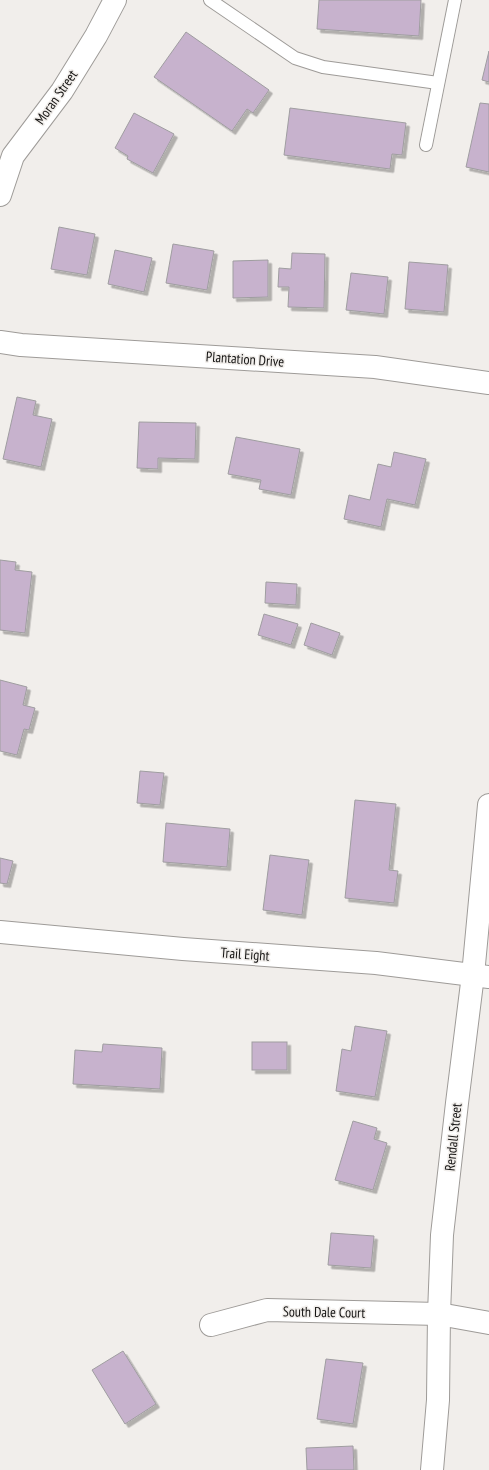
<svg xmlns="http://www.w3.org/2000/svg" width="489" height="1470" viewBox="0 0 489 1470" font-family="'PT Sans Narrow',sans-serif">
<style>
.building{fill:#c7b2cd;stroke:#9f9da0;filter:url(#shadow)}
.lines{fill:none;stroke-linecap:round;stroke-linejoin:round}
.lane-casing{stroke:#9e9b98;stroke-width:14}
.street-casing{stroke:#9e9b98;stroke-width:24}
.lane{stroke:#fff;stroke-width:12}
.street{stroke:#fff;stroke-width:22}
.labels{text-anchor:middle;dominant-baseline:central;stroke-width:3;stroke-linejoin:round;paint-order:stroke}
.street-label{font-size:14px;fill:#131211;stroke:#f1eeeb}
</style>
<defs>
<filter id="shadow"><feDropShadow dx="3.5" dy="3.5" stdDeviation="0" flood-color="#0004"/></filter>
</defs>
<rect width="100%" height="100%" fill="#f1eeeb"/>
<g class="building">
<polygon points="319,0 421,0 419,36 317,29"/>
<polygon points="186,32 269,90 253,113 247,109 232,131 154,77"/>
<polygon points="489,51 489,82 482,80"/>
<polygon points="480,103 489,104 489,172 466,167"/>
<polygon points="290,108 406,123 402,155 392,154 390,169 284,155"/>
<polygon points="134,113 174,134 153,173 127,159 128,156 115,148"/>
<polygon points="59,227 95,234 87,275 51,269"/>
<polygon points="173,244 214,251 207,290 166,283"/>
<polygon points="115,250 152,258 144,292 108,284"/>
<polygon points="292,253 325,254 324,308 288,307 289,287 278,287 279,268 291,269"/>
<polygon points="268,260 268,297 233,298 233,261"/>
<polygon points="409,262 448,265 444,312 405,309"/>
<polygon points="351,273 388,277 384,314 346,310"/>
<polygon points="17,397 36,401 33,415 52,419 41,467 3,459"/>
<polygon points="139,422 196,423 195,459 158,458 158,469 137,468"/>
<polygon points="236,437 300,449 291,495 259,489 261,480 228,474"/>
<polygon points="394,452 426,459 415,505 387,499 381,527 344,519 349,495 370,500 378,464 391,467"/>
<polygon points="0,560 16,562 15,570 32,572 25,633 0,630"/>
<polygon points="266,582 297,584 296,605 265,603"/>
<polygon points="264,614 298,624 291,645 258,635"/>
<polygon points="311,623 340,633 332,655 304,645"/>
<polygon points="0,680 27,687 23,705 35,708 29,730 24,729 17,755 0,751"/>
<polygon points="140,771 164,773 160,805 137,803"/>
<polygon points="355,800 396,804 389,870 398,871 394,903 345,898"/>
<polygon points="166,823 230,829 227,867 163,862"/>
<polygon points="270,855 309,860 302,915 263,910"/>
<polygon points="0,858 13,861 7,884 0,883"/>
<polygon points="355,1026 387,1031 375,1097 336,1091 342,1049 351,1051"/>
<rect x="252" y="1042" width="35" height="28"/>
<polygon points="103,1044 162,1048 160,1089 73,1084 75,1050 102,1052"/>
<polygon points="353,1121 377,1128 374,1139 387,1143 373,1190 335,1180"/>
<polygon points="331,1233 374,1236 371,1268 328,1265"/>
<polygon points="123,1351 156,1404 125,1424 92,1370"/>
<polygon points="326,1359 363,1363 353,1424 317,1419"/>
<polygon points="353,1446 354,1470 307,1470 306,1448"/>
</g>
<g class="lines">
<g class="lane-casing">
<g id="lane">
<polyline points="210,0 295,58 323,67 438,83"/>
<polyline points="426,145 455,0"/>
</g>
</g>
<g class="street-casing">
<g id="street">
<polyline points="0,195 13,156 62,91 96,36 115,0"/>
<polyline points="0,342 21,345 375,367 489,383"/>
<polyline points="0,932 183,949 376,963 489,977"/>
<polyline points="211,1325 267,1310 439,1314 489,1323"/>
<polyline points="432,1470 438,1400 439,1314 442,1235 457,1103 473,975 489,805"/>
</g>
</g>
<use href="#lane" class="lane"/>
<use href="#street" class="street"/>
</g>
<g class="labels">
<g class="street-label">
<text transform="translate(56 97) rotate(-55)">Moran Street</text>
<text transform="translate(245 359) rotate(4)">Plantation Drive</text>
<text transform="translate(245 954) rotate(4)">Trail Eight</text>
<text transform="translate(453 1137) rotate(-84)">Rendall Street</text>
<text transform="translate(324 1312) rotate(1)">South Dale Court</text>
</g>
</g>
</svg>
